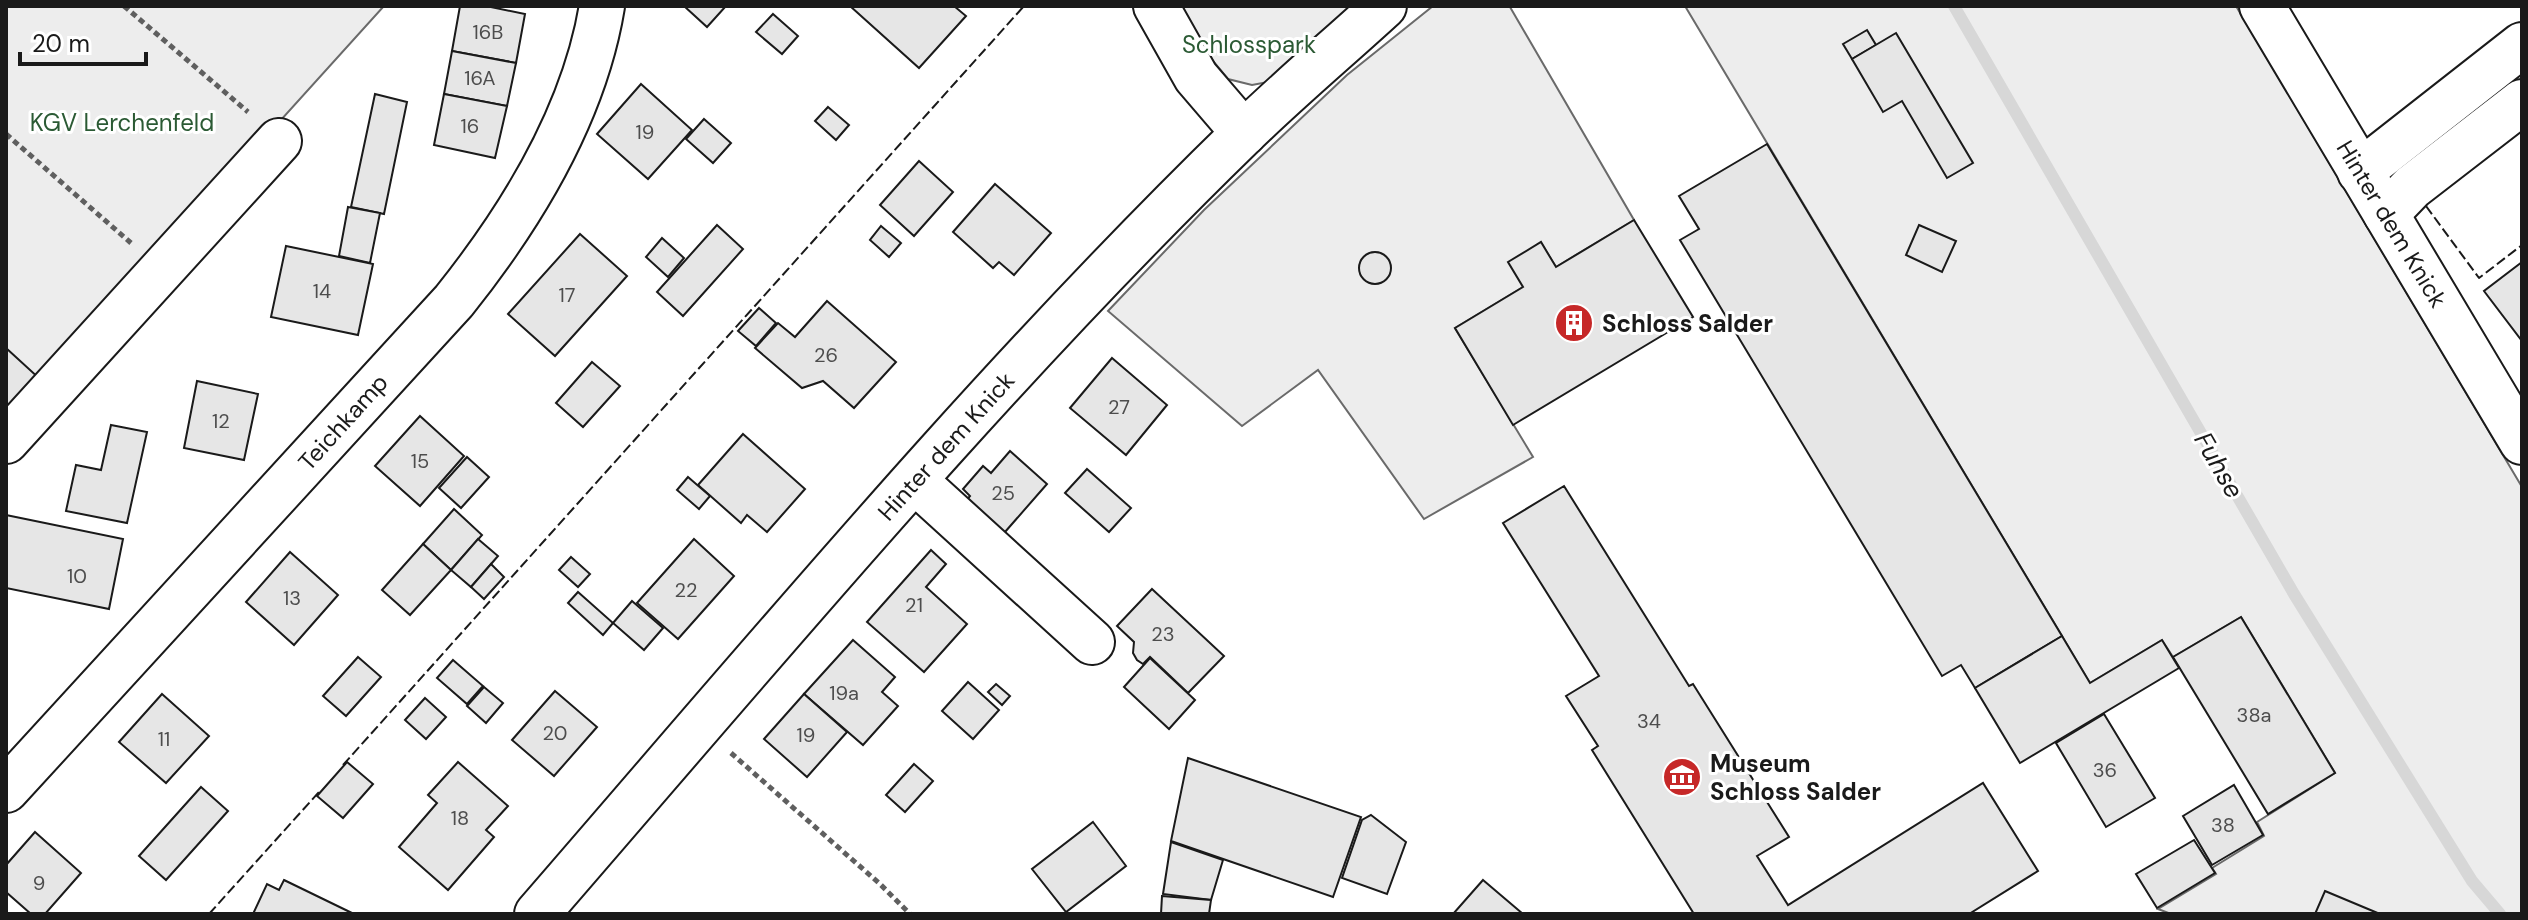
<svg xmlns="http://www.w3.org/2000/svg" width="2528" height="920" viewBox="0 0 2528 920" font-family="'DM Sans',sans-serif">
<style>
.built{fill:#ededed;stroke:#6a6a6a;stroke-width:2}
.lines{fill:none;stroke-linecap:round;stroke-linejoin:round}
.stream{stroke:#d7d7d7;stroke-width:12}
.building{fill:#e6e6e6;stroke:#1a1a1a;stroke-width:2}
.minor-casing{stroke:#1a1a1a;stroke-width:48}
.path{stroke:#5f5f5f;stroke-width:5;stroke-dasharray:6 4;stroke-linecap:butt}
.minor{stroke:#fff;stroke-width:44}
.fence{stroke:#1a1a1a;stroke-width:2;stroke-dasharray:10 4;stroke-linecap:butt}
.labels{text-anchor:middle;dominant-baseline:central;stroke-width:6;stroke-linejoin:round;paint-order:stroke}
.number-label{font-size:20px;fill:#4d4d4d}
.park-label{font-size:24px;fill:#2b5a34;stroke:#fff}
.street-label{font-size:24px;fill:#1a1a1a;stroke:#fff}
.poi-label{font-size:24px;font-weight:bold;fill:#1a1a1a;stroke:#fff;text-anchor:start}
.water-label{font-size:26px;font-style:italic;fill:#1a1a1a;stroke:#fff}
</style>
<rect width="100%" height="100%" fill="#fff"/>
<g class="built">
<polygon points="6,6 384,6 6,424"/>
<polygon points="1181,6 1358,6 1278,80 1252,85 1228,79 1213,61"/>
<polygon points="1433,6 1510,7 1634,220 1556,267 1541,243 1523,287 1455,328 1533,457 1424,519 1318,370 1242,426 1108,311 1204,210 1347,75"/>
<polygon points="1685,6 2236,6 2522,487 2522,914 2171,914 2158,909 2216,874 2212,868 2264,836 2257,822 2335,773 2241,617 2173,657 2162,640 2090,683"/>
</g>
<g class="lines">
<polyline class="stream" points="1954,6 2294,594 2472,881 2500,914"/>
</g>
<g class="building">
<polygon points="460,6 486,6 525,14 516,63 452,51"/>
<polygon points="684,6 726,6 707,27"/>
<polygon points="850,6 954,6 966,16 919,68"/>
<polygon points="773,14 798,36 782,54 756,32"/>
<polygon points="1867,30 1876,45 1852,59 1843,44"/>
<polygon points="1896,33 1973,163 1947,178 1902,101 1883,112 1852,59"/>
<polygon points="452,51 516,63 507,106 444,94"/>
<polygon points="641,84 692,130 648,179 597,134"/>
<polygon points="375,94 407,102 384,214 351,207"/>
<polygon points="444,94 507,106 495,158 434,145"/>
<polygon points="828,107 849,125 836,140 815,121"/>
<polygon points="704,119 731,143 713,163 686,139"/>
<polygon points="1767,144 2062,636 1975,688 1961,665 1942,676 1680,240 1699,229 1679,196"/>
<polygon points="919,161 953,192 914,236 880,205"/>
<polygon points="995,184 1051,233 1014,275 999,262 993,268 953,232"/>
<polygon points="348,207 380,213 370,263 339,256"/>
<polygon points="1634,220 1693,317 1513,425 1455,328 1523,287 1508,262 1541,242 1556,267"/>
<polygon points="717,225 743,249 683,316 657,292"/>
<polygon points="1919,225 1956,241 1942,272 1906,255"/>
<polygon points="881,226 901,243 889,257 870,240"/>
<polygon points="580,234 627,276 555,356 508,314"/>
<polygon points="662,238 684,258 668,277 646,257"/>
<polygon points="286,246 373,264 358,335 271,317"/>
<circle cx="1375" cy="268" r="16"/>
<polygon points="2522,262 2522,341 2484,291"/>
<polygon points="827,301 896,362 854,408 823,381 802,388 755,348 778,323 795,337"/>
<polygon points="759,308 776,323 756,346 738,331"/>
<polygon points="6,348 41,380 6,419"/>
<polygon points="1112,358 1167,405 1126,455 1070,408"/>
<polygon points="592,362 620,386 583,427 556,403"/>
<polygon points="197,381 258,394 244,460 184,448"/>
<polygon points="420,416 464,456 420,506 375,466"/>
<polygon points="111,425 147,432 127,523 66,511 76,465 101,470"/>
<polygon points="743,434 805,489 767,532 747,515 741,523 698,485"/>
<polygon points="1010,451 1047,484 998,540 961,507 970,496 963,489 983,466 991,473"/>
<polygon points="467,457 489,477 461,508 439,488"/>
<polygon points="1087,469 1131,508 1109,532 1065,493"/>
<polygon points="688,477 710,496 699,509 677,490"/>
<polygon points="1564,486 1689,686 1693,684 1789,837 1757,856 1788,905 1983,783 2038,871 1969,914 1694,914 1592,750 1598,746 1566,696 1599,676 1503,523"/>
<polygon points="454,509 482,535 451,570 423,544"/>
<polygon points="6,515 123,539 109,609 6,588"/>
<polygon points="478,539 498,556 471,587 451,570"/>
<polygon points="694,539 734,576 678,639 637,603"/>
<polygon points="423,544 451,570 410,615 382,590"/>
<polygon points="931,550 946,564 926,587 967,624 924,672 867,622"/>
<polygon points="290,552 338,595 294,645 246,602"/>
<polygon points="571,557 590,574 578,587 559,570"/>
<polygon points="491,564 504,577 484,599 471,587"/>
<polygon points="1152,589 1224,656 1188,693 1150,657 1143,664 1137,660 1133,653 1134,642 1117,626"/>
<polygon points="578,592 613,623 603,635 568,603"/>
<polygon points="632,601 663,628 644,650 613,623"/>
<polygon points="2241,617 2335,773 2268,814 2173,657"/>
<polygon points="2062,636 2090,683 2162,640 2179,668 2020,763 1975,688"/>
<polygon points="853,640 895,677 882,692 898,706 863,745 804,694"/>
<polygon points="358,657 381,677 346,716 323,696"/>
<polygon points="1150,658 1195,700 1169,729 1124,687"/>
<polygon points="453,660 483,686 467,704 437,678"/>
<polygon points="968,682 999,710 973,739 942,711"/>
<polygon points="996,684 1010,696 1002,705 988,692"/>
<polygon points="484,687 503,703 486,723 467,706"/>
<polygon points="555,691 597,727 554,776 512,740"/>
<polygon points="162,694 209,736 166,783 119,742"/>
<polygon points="804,694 847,732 807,777 764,739"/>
<polygon points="425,698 446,717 426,739 405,720"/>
<polygon points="2104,714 2155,798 2106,827 2056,743"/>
<polygon points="1188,758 1361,817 1333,897 1171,841"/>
<polygon points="347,762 373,784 343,818 317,796"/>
<polygon points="458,762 508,806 486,830 494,837 448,890 399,847 437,803 428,795"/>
<polygon points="914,764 933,781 905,812 886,795"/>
<polygon points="2234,785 2263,835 2212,865 2183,816"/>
<polygon points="201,787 228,811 166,880 139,856"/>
<polygon points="1371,815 1406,842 1387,894 1342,878 1362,820"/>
<polygon points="1093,822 1126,866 1066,912 1032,869"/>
<polygon points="35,832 81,873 45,914 31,914 6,892 6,865"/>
<polygon points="2194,840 2215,873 2157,908 2136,874"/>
<polygon points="1171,842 1223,860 1211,900 1163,894"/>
<polygon points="284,880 354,914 253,914 267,884 279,890"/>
<polygon points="1483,880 1523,914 1453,914"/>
<polygon points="2325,891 2380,914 2315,914"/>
<polygon points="1162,896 1211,900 1209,914 1161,914"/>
</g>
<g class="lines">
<g class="minor-casing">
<g id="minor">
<polyline points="1156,6 1196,77 1244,133"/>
<polyline points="2262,6 2522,442"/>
<polyline points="2360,172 2522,45"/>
<polyline points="2386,214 2412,187 2522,102"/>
<polyline points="6,441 279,141"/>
<polyline points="915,481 1092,642"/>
<path d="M6,790L454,301C522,216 584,115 602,6"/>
<path d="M537,914C766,650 990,380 1241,136C1287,91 1337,49 1384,6"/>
</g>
</g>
<g class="path">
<polyline points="124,6 248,112"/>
<polyline points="6,134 131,243"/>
<polyline points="731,753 880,884 910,914"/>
</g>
<use href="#minor" class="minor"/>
<g class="fence">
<polyline points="2426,206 2479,278 2522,245"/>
<polyline points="343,765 1024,6"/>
<polyline points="209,914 319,792"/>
</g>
</g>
<defs>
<g id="building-disc" transform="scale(2)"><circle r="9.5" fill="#c62828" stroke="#fff"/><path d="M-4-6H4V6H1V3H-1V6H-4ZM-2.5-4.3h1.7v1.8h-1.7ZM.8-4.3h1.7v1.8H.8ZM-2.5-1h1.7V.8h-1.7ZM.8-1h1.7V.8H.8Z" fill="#fff"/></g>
<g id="museum-disc" transform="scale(2)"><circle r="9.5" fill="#c62828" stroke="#fff"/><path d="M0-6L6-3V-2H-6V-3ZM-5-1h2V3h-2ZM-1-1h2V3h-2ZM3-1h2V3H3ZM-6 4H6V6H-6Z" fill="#fff"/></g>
</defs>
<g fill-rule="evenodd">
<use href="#building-disc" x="1574" y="323"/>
<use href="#museum-disc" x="1682" y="777"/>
</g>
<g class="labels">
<g class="number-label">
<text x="488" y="32">16B</text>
<text x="480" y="78">16A</text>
<text x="470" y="126">16</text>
<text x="645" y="132">19</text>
<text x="322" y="291">14</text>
<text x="567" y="295">17</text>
<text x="826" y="355">26</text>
<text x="1119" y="407">27</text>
<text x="221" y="421">12</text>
<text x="420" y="461">15</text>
<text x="1003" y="493">25</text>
<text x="77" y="576">10</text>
<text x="686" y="590">22</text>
<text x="292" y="598">13</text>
<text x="914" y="605">21</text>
<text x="1163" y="634">23</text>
<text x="844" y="693">19a</text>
<text x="2254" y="715">38a</text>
<text x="1649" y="721">34</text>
<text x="555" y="733">20</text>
<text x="806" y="735">19</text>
<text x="164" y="739">11</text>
<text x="2105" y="770">36</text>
<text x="460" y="818">18</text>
<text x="2223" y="825">38</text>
<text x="39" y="883">9</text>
</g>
<g class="park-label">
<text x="1249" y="44">Schlosspark</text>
<text x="122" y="122">KGV Lerchenfeld</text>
</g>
<g class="street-label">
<text transform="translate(2392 224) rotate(59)">Hinter dem Knick</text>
<text transform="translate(343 422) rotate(-48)">Teichkamp</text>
<text transform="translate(946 446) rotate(-48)">Hinter dem Knick</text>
</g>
<g class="poi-label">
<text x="1602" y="323">Schloss Salder</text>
<text x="1710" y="763">Museum<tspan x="1710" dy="28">Schloss Salder</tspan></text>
</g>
<g class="water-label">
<text transform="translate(2219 465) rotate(60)">Fuhse</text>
</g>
</g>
<rect width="2528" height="920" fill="none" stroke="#1a1a1a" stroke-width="16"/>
<path d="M20 52v12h126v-12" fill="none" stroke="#1a1a1a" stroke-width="4"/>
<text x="32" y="52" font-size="24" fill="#1a1a1a" stroke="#ffffff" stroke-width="6" paint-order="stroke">20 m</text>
</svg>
